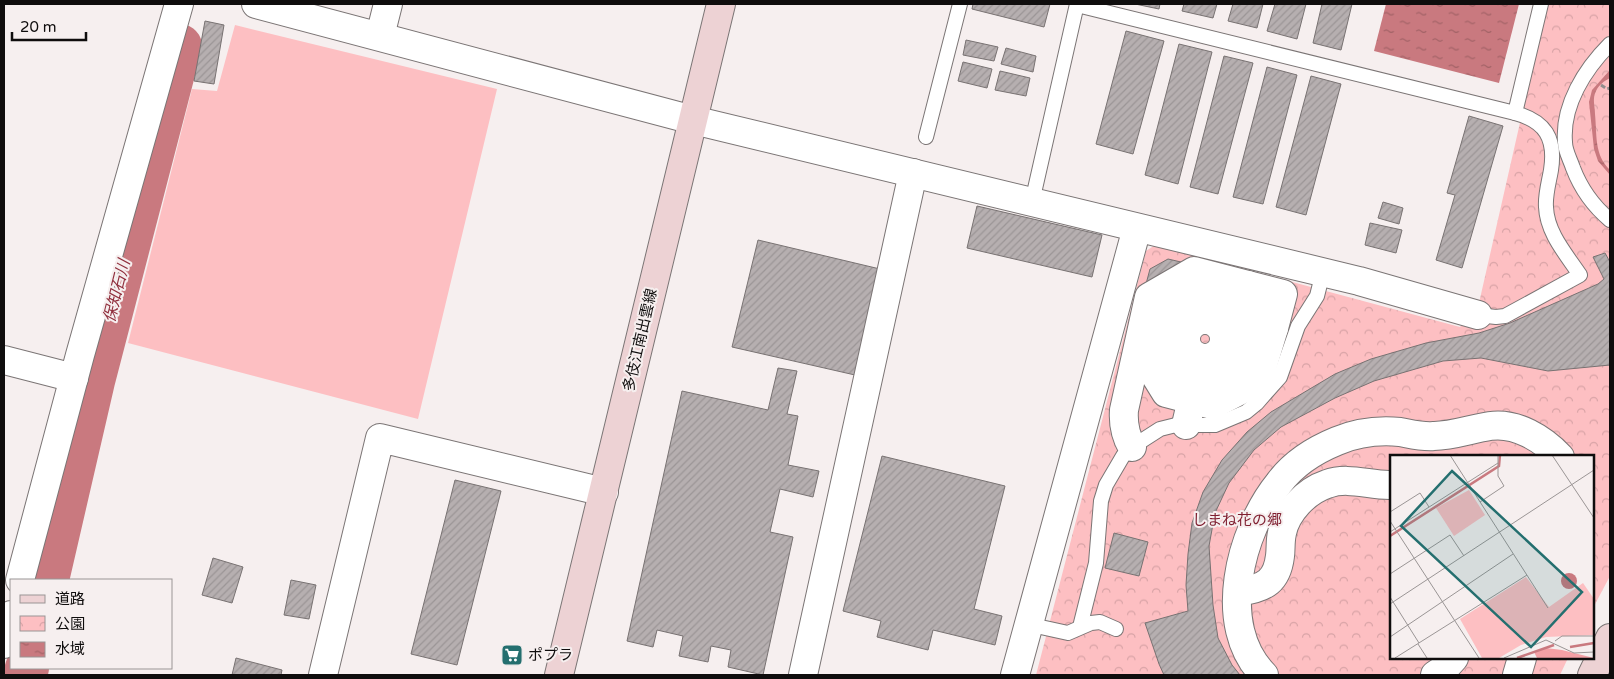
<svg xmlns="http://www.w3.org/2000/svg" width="1614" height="679" viewBox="0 0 1614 679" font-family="'Varela Round','Noto Sans JP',sans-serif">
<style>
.grass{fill:#fdbfc2}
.park{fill:url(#park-crowns)}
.water{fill:url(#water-ripples)}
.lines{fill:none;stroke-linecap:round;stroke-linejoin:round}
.river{stroke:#c9797f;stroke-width:44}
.building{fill:url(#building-hatch);stroke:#787272}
.lane-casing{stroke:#7b7575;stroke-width:16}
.street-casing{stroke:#7b7575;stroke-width:30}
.secondary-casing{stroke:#7b7575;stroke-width:30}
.path{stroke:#928d8d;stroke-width:3;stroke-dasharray:5 2.5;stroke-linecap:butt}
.lane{stroke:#fff;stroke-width:14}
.street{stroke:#fff;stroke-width:28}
.secondary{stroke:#edd2d4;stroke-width:28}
.labels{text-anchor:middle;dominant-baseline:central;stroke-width:4;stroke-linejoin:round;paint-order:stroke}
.street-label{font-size:15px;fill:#0f0d0d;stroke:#f6efef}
.park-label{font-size:15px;fill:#7f1e2f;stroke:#f6efef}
.poi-label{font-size:15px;fill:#0f0d0d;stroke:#f6efef;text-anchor:start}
.water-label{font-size:16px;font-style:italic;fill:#902f3d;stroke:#f6efef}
.inset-river{fill:none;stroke:#c9797f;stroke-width:2.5}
.inset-road{fill:none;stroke:#9a9595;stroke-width:1}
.view{fill:#246f6f;fill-opacity:0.15;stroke:#246f6f;stroke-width:2.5}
.inset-edge{fill:none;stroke:#0f0d0d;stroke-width:2.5}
</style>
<defs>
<pattern id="park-crowns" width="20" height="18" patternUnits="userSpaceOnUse" patternTransform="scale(1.25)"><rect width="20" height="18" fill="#fdbfc2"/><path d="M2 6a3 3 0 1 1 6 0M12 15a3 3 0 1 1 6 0" fill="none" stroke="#d8a3a6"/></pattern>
<pattern id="water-ripples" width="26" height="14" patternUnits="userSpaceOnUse" patternTransform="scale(1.25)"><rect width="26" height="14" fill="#c9797f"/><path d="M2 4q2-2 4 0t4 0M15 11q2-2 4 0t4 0" fill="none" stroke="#a26266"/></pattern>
<pattern id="building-hatch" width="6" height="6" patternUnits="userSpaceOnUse" patternTransform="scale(1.25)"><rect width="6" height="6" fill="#b6afb0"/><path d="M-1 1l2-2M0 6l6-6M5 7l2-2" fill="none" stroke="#9b9596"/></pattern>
</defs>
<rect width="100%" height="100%" fill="#f6efef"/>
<polygon class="grass" points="235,25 497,89 418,419 128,343 192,89 217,91"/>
<polygon class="park" points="1547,4 1610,4 1610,576 1593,608 1593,457 1392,457 1392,658 1568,658 1560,675 1036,675 1146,251 1155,245 1460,327 1479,303"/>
<g class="water">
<polygon points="1386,4 1519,4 1499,83 1374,51"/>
<path d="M1610,70V78C1604,81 1599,85 1596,91C1592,99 1595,106 1595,114C1597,134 1594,155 1610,170V175L1598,161L1594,149L1589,102L1592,90Z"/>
</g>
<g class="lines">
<g class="river">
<polyline points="47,580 93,381 180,46"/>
<polyline points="25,675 27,668"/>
</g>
</g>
<g class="building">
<polygon points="973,4 1050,4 1044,27 972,9"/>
<polygon points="1135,4 1160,4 1159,9"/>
<polygon points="1184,4 1217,4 1213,18 1182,11"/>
<polygon points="1233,4 1263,4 1257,28 1228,21"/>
<polygon points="1275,4 1306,4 1297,39 1267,31"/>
<polygon points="1322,4 1352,4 1341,50 1313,43"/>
<polygon points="205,21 224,25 214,84 194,81"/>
<polygon points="1126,31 1164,41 1133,154 1096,144"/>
<polygon points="966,40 998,47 994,61 963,55"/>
<polygon points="1179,44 1212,52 1178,184 1145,175"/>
<polygon points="1006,48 1036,56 1033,72 1001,64"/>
<polygon points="1224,56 1253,63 1218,194 1190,187"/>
<polygon points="963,62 992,69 987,88 958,81"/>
<polygon points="1267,67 1297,75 1263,204 1233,197"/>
<polygon points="1000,71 1030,78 1026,96 995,90"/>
<polygon points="1311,76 1341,84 1306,215 1276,207"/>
<polygon points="1469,116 1503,126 1462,268 1436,260 1455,195 1447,193"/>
<polygon points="1383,202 1403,208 1399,224 1378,218"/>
<polygon points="977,206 1102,235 1092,277 967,248"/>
<polygon points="1370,223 1402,230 1396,253 1365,245"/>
<polygon points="758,240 880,269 855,375 732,347"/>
<polygon points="1605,253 1610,262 1610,365 1548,371 1481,358 1443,361 1374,381 1335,398 1281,427 1254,450 1229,483 1215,513 1209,546 1213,605 1218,638 1232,665 1240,675 1164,675 1159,664 1145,623 1188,611 1186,585 1188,554 1192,523 1203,492 1222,460 1247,432 1271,412 1335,374 1371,359 1426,343 1479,333 1510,323 1598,284 1604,279 1593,257"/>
<polygon points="1168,259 1181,262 1178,273 1169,270 1146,284 1150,269"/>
<polygon points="778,368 797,371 787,414 798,416 788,465 819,471 813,497 780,489 770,532 793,537 763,675 728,667 731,650 711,646 708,662 679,656 683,636 657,630 653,647 627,641 682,391 768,410"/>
<polygon points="882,456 1005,486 974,609 1002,616 995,645 933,630 928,650 877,637 881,621 843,611"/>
<polygon points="455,480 501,491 457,665 411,654"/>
<polygon points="1114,533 1148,542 1139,576 1105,568"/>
<polygon points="213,558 243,567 232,603 202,595"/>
<polygon points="291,580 316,585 309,619 284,615"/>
<polygon points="236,658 282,670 281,675 232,675"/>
</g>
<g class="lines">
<g class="lane-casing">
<g id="lane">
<polyline points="1077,5 1515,113"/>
<path d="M1610,44C1585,69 1562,105 1565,142C1565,151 1570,159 1573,168C1581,189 1592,205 1610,220"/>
<polyline points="926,137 960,4"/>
<polyline points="1032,202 1077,4"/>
<path d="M1478,315L1496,317L1505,316L1580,275C1566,254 1547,233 1546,207C1545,195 1549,182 1551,170C1556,138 1545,121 1515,113L1541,4"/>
<polyline points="1027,624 1068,633 1091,623 1100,622 1116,629"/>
<polyline points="1080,627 1096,563 1101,501 1106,485 1123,456 1132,447 1160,429 1176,425 1215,425 1246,412 1257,403 1280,377 1298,326 1317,296 1323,272"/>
</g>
</g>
<g class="street-casing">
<g id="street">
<polyline points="256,4 693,120 1359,281 1478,315"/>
<polyline points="380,36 388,4"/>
<polyline points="1248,285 1283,294 1274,328"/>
<polygon points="1200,297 1235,305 1249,334 1240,365 1211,383 1177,372 1163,344 1171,312"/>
<circle cx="1205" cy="339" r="19"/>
<polyline points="4,360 74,378"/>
<polyline points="1186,425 1196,382"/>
<path d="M1132,447C1125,435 1123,423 1124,410L1149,297L1194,271L1248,285L1274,328L1258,381L1212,405L1166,393L1140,351L1147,325"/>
<polyline points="20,580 80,355 179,4"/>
<path d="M1242,591C1265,588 1277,581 1280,556C1281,549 1280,541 1282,533C1286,512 1306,491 1327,484C1349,476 1370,486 1392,485"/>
<polyline points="4,644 11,615"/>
<polyline points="323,675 380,438 604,492"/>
<polyline points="803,675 913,173"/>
<polyline points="1015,675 1137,228"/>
<path d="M1264,675C1215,626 1240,531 1279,483C1293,464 1315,450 1337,441C1356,433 1379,430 1400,432C1411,434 1422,437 1434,436C1452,436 1471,429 1490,426C1516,422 1543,439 1560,457"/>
<polyline points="1435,675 1444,669 1454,658"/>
<polyline points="1517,675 1522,658"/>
</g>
</g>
<g class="secondary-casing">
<g id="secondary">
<polyline points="559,675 721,4"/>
<polyline points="1592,675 1610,638"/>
</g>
</g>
<polyline class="path" points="1601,85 1607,89 1610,88"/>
<use href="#lane" class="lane"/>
<use href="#street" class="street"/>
<use href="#secondary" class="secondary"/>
</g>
<defs>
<g id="supermarket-square" transform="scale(1.125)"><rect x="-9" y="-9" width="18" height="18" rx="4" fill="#246f6f" stroke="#f6efef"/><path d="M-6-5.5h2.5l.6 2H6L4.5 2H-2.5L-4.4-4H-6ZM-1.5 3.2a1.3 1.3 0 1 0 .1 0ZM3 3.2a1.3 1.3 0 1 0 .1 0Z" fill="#fff"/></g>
</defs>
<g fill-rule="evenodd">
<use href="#supermarket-square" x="512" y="655"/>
</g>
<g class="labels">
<g class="street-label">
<text transform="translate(640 340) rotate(-77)">多伎江南出雲線</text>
</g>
<g class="park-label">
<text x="1237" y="520">しまね花の郷</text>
</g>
<g class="poi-label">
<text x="528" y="655">ポプラ</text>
</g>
<g class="water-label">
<text transform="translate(117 291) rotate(-76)">保知石川</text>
</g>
</g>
<g transform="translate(1390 455)">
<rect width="204" height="204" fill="#f6efef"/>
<path d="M79,35L95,60L64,81L46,53Z" fill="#fdbfc2"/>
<path d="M156,193L172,195L204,203H147L144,197Z" fill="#f4a0a5"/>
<path d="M136,122L159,152L193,128L204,144V180L156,182L131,190L109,203H92L70,164Z" fill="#fdbfc2"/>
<path d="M171 126a8 8 0 1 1 16 0a8 8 0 1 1-16 0Z" fill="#c9797f"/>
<path class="inset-river" d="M0,81L109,11L110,0M180,192L204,188M127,203L164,190"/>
<path class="inset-road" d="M60,0L158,153M162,0L204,63M90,47L114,31L108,21V0M0,57L30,38L39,52M0,66L89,203M0,77L108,8M0,119L60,80L74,101M0,142L29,188M0,149L204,15M0,182L123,99M165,186L172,181H204M28,189L37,203M5,203L137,120M114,203L156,185L184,198L204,197"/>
<path class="view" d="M62,16L192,137L141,192L11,71Z"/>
<rect width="204" height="204" class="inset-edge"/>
</g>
<rect width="1614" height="679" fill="none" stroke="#0f0d0d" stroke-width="10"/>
<rect x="10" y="579" width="162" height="90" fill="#f6efef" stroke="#9a9595"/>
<rect x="20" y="595" width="25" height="8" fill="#edd2d4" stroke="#9a9595"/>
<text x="55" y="604" font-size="15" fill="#0f0d0d">道路</text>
<rect x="20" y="616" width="25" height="15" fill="url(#park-crowns)" stroke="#9a9595"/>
<text x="55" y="629" font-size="15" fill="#0f0d0d">公園</text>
<rect x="20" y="642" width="25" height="15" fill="url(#water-ripples)" stroke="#9a9595"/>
<text x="55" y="654" font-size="15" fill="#0f0d0d">水域</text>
<path d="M12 32v8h74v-8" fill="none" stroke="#0f0d0d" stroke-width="2.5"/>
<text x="20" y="32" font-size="15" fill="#0f0d0d" stroke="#f6efef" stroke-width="4" paint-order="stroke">20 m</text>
</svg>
